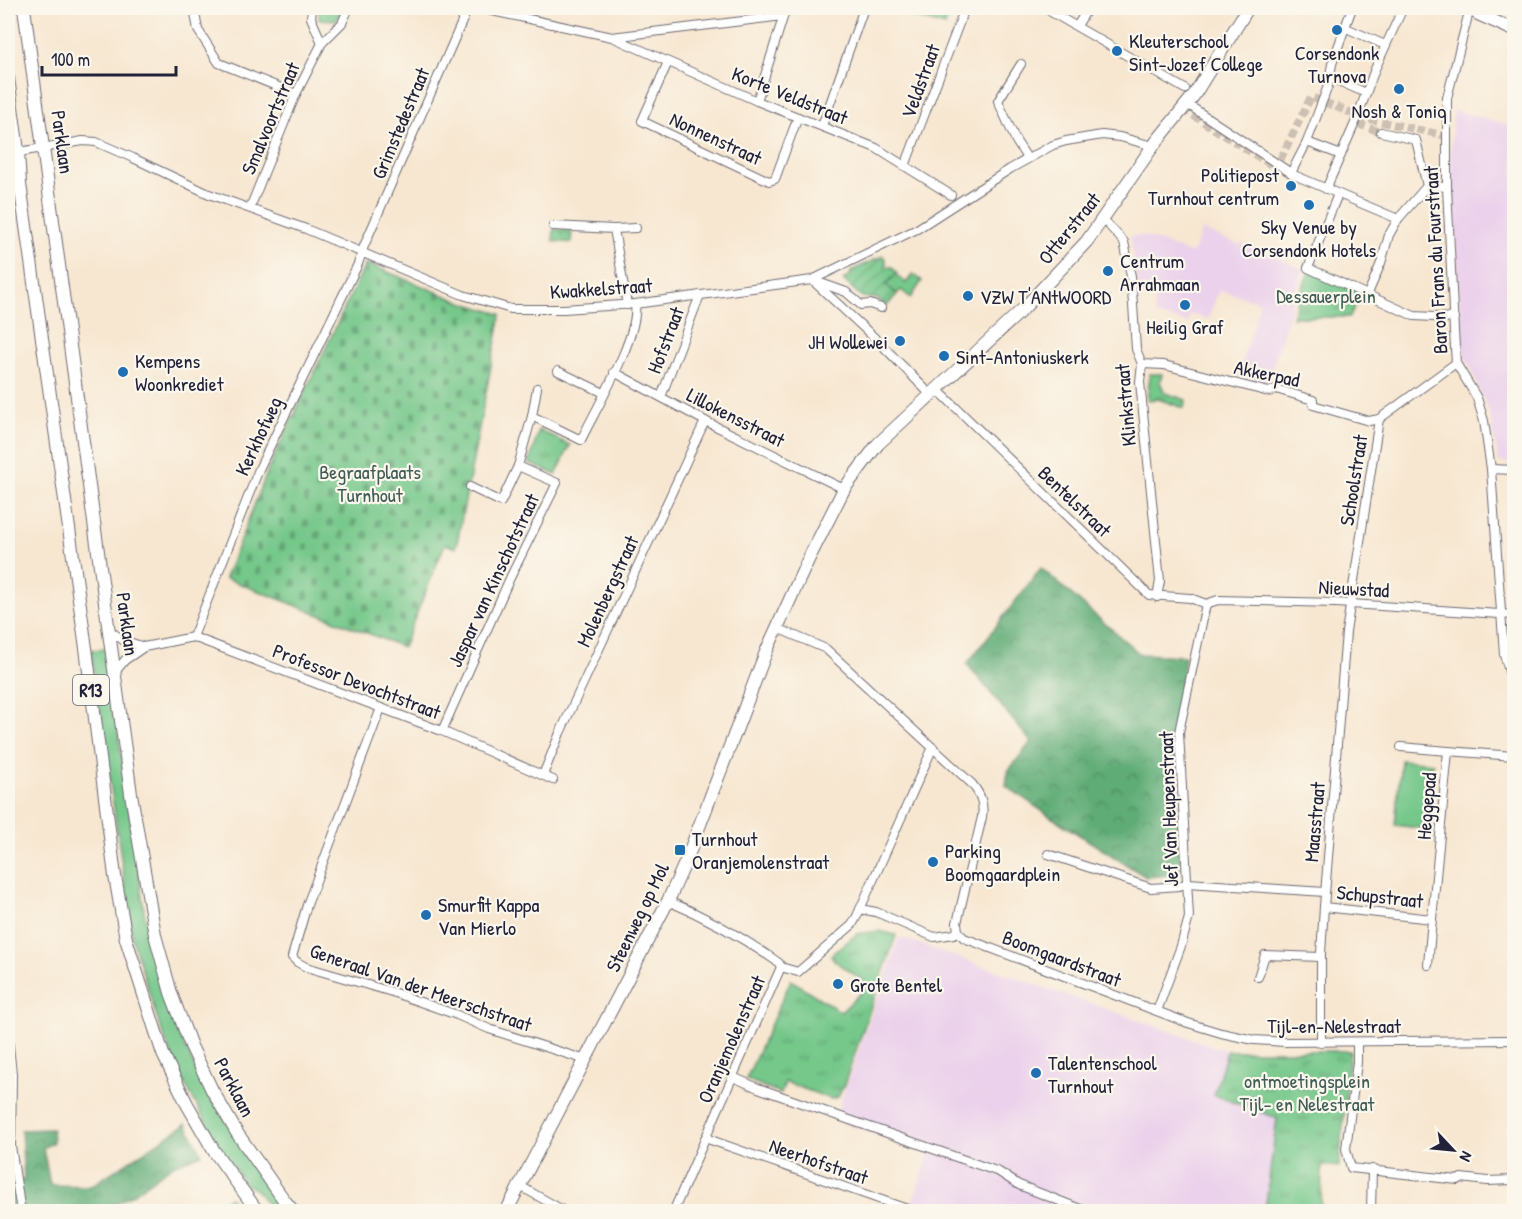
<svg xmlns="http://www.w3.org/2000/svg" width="1522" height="1219" viewBox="0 0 1522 1219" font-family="'Patrick Hand',sans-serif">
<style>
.built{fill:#ebd1eb}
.grass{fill:#74c78a;stroke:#4b7462;stroke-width:1.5}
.forest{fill:url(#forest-crowns);stroke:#406758;stroke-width:1.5}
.cemetery{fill:url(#cemetery-stones);stroke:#4b7462;stroke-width:1.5}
.park{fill:url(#park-tufts);stroke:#4b7462;stroke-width:1.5}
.garden{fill:url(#garden-furrows);stroke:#4b7462;stroke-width:1.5}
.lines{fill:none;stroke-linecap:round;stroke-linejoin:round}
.street-tunnel{stroke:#ccc0b3;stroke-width:8;stroke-dasharray:8 4;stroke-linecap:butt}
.street-casing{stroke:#6d6770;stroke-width:10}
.secondary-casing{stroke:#6d6770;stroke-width:14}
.primary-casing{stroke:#6d6770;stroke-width:14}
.street{stroke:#fff;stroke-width:8}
.secondary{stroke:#fff;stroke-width:12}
.primary{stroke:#fff;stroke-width:12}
.poi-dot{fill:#1f6fb2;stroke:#fbf7ec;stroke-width:2}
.labels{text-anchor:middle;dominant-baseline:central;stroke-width:4.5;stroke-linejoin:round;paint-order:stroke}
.shield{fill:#fbf7ec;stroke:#636270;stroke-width:1.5}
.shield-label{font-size:18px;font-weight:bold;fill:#22223b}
.poi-label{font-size:20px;fill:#22223b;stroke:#fbf7ec;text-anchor:start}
.street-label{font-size:20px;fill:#22223b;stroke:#fbf7ec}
.park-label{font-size:20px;fill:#3f5c57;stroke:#fbf7ec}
</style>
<defs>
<pattern id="forest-crowns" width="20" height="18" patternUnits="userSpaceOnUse" patternTransform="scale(1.5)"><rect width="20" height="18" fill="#5fac76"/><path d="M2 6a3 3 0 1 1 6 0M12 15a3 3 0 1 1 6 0" fill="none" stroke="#4e8c62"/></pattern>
<pattern id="cemetery-stones" width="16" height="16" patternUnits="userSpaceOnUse" patternTransform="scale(1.5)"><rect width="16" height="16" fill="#74c78a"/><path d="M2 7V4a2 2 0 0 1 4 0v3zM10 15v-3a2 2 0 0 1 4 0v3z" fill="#5fa172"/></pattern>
<pattern id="park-tufts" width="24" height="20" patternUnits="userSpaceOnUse" patternTransform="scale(1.5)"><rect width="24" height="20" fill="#74c78a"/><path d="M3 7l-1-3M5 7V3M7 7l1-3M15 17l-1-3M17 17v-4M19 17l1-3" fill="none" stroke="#5fa172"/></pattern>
<pattern id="garden-furrows" width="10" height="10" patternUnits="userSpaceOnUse" patternTransform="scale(1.5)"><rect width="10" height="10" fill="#74c78a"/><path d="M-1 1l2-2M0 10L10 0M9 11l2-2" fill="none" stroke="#5fa172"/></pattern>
</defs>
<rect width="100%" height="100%" fill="#fbf7ec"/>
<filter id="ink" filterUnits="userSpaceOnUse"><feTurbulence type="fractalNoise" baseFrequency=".0167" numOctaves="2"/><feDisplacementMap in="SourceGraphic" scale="12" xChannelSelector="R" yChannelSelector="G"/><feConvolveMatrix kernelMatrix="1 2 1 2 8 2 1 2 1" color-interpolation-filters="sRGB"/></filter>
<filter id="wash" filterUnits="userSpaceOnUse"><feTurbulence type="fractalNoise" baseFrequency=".008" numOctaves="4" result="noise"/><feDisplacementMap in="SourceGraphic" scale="24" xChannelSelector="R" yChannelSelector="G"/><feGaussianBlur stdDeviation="1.35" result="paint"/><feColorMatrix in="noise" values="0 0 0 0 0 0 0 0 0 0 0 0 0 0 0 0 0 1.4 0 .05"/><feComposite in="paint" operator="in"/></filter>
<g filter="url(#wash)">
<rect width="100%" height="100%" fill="#f7e7d1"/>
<g class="built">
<polygon points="1453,110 1512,126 1514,119 1514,463 1499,462 1490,415 1462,348 1451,154"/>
<polygon points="1202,230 1240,245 1241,243 1303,269 1267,385 1238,376 1260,302 1219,290 1208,319 1190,314 1188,323 1155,315 1154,287 1138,287 1130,236 1145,236 1192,254"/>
<polygon points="899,937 1227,1051 1214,1095 1277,1117 1265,1212 934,1211 912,1204 929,1153 834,1120"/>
</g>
<g class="grass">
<polygon points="106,649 145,917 160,979 179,1034 203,1085 271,1191 288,1211 273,1211 255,1189 246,1185 219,1146 179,1073 159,1024 133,942 91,650"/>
<polygon points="1401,760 1433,763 1427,829 1395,825"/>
</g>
<g class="forest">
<polygon points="1041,568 1140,654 1185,656 1174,755 1181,874 1146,877 1051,817 1006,786 1008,771 1031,742 967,664"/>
<polygon points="186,1124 202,1154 173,1165 133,1194 103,1211 8,1212 8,1180 24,1180 21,1130 52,1129 53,1142 43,1148 50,1185 91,1186"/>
<polygon points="230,1197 241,1211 211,1211"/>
</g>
<polygon class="cemetery" points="366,263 461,302 501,314 456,548 445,544 403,647 225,578 270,465"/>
<g class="park">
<polygon points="319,8 343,8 337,20 319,19"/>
<polygon points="913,8 951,8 945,26 910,16"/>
<polygon points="554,229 572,231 571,243 553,241"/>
<polygon points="1311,266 1364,288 1350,317 1292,317"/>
<polygon points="895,274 906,283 913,274 922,281 911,298 901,290 897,294 886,285"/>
<polygon points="1150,374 1162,374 1160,382 1165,393 1186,400 1184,408 1158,399 1147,400"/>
<polygon points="539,430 570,445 556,475 529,463"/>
<polygon points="879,931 896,935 844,1085 838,1097 831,1099 785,1082 781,1094 746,1079 791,980 841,1012 869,985 835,961 831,955 857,934"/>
<polygon points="1227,1051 1350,1051 1339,1167 1322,1165 1321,1211 1265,1211 1277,1118 1214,1095"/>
</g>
<polygon class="garden" points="883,256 886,260 886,267 892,267 897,273 886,285 897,294 886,307 878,299 862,297 843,280 850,276 851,271"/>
</g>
<g filter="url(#ink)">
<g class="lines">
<g class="street-tunnel">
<polyline points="1183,109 1276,168 1311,97 1364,118 1447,136"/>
<polyline points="1358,124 1381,132"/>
</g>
<g class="street-casing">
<g id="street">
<polyline points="194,8 198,30 219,63 296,94"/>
<polyline points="312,8 311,18 322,43"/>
<polyline points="478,8 612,37 783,16"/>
<polyline points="1044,8 1185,89"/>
<polyline points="1470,8 1447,98 1447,187 1454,331 1456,363 1477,398 1484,421 1491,469 1504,654 1514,688"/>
<polyline points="1077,26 1088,8"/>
<polyline points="1344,27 1385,45"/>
<polyline points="612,37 757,101 876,148 951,195"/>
<polyline points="668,62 642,121 769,181 775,179 798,117"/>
<polyline points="1021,64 998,101 1016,141 1027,158"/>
<polyline points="1329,77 1366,93"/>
<polyline points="757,101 786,8"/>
<polyline points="1187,104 1294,175 1398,219"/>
<polyline points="822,126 864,8"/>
<polyline points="1381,132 1416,140 1427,186"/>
<polyline points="1307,142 1341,155"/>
<polyline points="8,154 83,141 96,142 133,158 209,194 306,229 463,295 511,309 564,309 635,304 812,280 917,229 1010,169 1053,145 1066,141 1102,135 1120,137 1153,146"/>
<polyline points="905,166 965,8"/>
<polyline points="1291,173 1307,142 1328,86 1332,64 1352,8"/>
<polyline points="1326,189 1355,123 1375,69 1403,8"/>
<polyline points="1338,194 1308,268 1414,316 1454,318"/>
<polyline points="250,208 296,94 322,43 342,23 349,8"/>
<polyline points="1103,219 1124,242 1131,276 1136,349 1142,364 1140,382 1160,581 1157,597"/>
<polyline points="553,226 614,229 627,305"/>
<polyline points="614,229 636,228"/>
<polyline points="812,280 879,342 928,392 942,394 1149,595 1190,598 1206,604"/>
<polyline points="815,281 846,292 861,305 870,304 881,308"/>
<polyline points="1367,296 1381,263 1389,235 1398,219 1427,186 1447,187"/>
<polyline points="1142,364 1164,365 1269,392 1276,389 1313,400 1313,405 1369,421 1379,419 1456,363"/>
<polyline points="558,371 604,393"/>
<polyline points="614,372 705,421 844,489"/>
<path d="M537,388L532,416L581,440C596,409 640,335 635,304"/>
<polyline points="661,397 700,295"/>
<polyline points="1491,469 1514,470"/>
<polyline points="470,487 501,502 518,466"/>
<polyline points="1206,604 1218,600 1336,603 1514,615"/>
<path d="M777,628L826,649L972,784C981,795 984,804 982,817L957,923L958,931L964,938L1188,1023L1221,1033L1254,1040L1285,1042L1514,1040"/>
<polyline points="109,630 123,640 144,647 193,637 442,731 553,780"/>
<polyline points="193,637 259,469 358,264 364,246 468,8"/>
<polyline points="115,672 125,660 144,647"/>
<polyline points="381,708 307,905 292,957 297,962 306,967 392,992 457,1015 489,1029 586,1060"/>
<polyline points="442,731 510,578 557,483 518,466 532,416"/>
<polyline points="1401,747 1448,751"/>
<polyline points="543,775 560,733 705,421"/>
<polyline points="1048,854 1151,888 1179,886 1188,883 1325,892"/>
<path d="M668,901C707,917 745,939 779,963L781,967"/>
<polyline points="1324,907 1432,919 1428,965"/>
<polyline points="860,909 876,912 934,937 954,934 958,931"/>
<polyline points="1432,919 1448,751 1514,756"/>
<polyline points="781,967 798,972 852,925 857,916 933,747"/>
<polyline points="1258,977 1265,955 1321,957"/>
<polyline points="1157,1011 1181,946 1189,917 1179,732 1206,604"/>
<polyline points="8,1036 12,1074 11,1146 21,1212"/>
<polyline points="1321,1043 1321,953 1324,907 1346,632 1379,419"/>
<polyline points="1357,1043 1357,1062 1346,1149 1351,1168 1458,1180 1461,1178 1487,1181 1514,1180"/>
<polyline points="733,1077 758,1088 999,1172 1019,1185 1088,1212"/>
<polyline points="705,1138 910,1210 922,1212"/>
<polyline points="520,1186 566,1212"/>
<polyline points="673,1212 781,967"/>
<polyline points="1371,1212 1372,1169"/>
</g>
</g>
<g class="secondary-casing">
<g id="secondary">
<polyline points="1469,8 1478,14 1514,30"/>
<polyline points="506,1212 668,901 686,861 766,652 808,560 844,489 878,444 1023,309 1087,241 1153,146 1194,95 1248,8"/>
</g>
</g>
<g class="primary-casing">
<g id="primary">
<polyline points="24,8 131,794 155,935 171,993 191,1046 212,1090 237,1133 284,1200 294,1212"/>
<polyline points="8,78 18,151 20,184 86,648 115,876 126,939 163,1054 187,1104 214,1151 258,1212"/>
</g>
</g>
<use href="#street" class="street"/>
<use href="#secondary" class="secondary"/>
<use href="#primary" class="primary"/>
</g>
</g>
<g class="poi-dot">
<circle cx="1337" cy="30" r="6"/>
<circle cx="1117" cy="51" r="6"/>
<circle cx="1399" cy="89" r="6"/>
<circle cx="1291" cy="186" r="6"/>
<circle cx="1309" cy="205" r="6"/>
<circle cx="1108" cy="271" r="6"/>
<circle cx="968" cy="296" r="6"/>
<circle cx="1185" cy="305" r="6"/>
<circle cx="900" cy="341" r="6"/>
<circle cx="944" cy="356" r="6"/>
<circle cx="123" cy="372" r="6"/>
<rect x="674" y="844" width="12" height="12" rx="3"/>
<circle cx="933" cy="862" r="6"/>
<circle cx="426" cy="915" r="6"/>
<circle cx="838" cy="984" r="6"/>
<circle cx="1036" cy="1073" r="6"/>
</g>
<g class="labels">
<rect class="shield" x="73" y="675" width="36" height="30" rx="4.5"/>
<g class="shield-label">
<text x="91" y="690">R13</text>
</g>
<g class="poi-label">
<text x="1129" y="40">Kleuterschool<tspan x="1129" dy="23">Sint-Jozef College</tspan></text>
<text x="1337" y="52" text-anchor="middle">Corsendonk<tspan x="1337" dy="23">Turnova</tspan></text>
<text x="1399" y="110" text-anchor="middle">Nosh &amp; Toniq</text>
<text x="1279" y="174" text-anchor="end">Politiepost<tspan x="1279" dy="23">Turnhout centrum</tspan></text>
<text x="1309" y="226" text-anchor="middle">Sky Venue by<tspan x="1309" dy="23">Corsendonk Hotels</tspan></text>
<text x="1120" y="260">Centrum<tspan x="1120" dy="23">Arrahmaan</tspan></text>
<text x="980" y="296">VZW T'ANtWOORD</text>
<text x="1185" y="326" text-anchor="middle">Heilig Graf</text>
<text x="888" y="341" text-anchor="end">JH Wollewei</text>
<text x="956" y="356">Sint-Antoniuskerk</text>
<text x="135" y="360">Kempens<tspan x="135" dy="23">Woonkrediet</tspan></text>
<text x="692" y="838">Turnhout<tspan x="692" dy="23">Oranjemolenstraat</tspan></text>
<text x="945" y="850">Parking<tspan x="945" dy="23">Boomgaardplein</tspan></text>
<text x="438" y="904">Smurfit Kappa<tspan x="438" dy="23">Van Mierlo</tspan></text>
<text x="850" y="984">Grote Bentel</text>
<text x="1048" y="1062">Talentenschool<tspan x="1048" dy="23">Turnhout</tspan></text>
</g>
<g class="street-label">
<text transform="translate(920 81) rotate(-70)">Veldstraat</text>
<text transform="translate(790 95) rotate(22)">Korte Veldstraat</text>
<text transform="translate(270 118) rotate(-67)">Smalvoortstraat</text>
<text transform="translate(400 123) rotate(-67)">Grimstedestraat</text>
<text transform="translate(716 138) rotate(25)">Nonnenstraat</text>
<text transform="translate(63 142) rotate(82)">Parklaan</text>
<text transform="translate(1069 228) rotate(-51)">Otterstraat</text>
<text transform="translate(1435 260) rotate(-93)">Baron Frans du Fourstraat</text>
<text transform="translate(601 288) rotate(-4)">Kwakkelstraat</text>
<text transform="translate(665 340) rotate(-69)">Hofstraat</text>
<text transform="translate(1267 373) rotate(12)">Akkerpad</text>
<text transform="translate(1125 405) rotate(-95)">Klinkstraat</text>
<text transform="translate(736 417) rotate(27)">Lillokensstraat</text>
<text transform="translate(258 436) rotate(-65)">Kerkhofweg</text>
<text transform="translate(1353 480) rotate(-81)">Schoolstraat</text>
<text transform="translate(1075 501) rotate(44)">Bentelstraat</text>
<text transform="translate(493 580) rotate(-65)">Jaspar van Kinschotstraat</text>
<text transform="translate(1354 588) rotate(3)">Nieuwstad</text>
<text transform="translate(607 591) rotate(-65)">Molenbergstraat</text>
<text transform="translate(128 624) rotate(82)">Parklaan</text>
<text transform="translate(357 681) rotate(21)">Professor Devochtstraat</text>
<text transform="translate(1426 806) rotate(-85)">Heggepad</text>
<text transform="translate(1168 809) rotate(-92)">Jef Van Heupenstraat</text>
<text transform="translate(1314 822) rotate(-85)">Maasstraat</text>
<text transform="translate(1380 896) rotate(6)">Schupstraat</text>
<text transform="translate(637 917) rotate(-64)">Steenweg op Mol</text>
<text transform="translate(1062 958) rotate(21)">Boomgaardstraat</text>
<text transform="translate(421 987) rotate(19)">Generaal Van der Meerschstraat</text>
<text x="1334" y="1025">Tijl-en-Nelestraat</text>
<text transform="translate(731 1039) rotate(-66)">Oranjemolenstraat</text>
<text transform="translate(235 1087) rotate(62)">Parklaan</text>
<text transform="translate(819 1161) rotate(19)">Neerhofstraat</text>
</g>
<g class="park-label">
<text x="1326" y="295">Dessauerplein</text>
<text x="370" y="471">Begraafplaats<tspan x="370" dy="23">Turnhout</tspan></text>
<text x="1307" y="1080">ontmoetingsplein<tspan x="1307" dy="23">Tijl- en Nelestraat</tspan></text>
</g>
</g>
<rect width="1522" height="1219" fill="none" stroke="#fbf7ec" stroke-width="30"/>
<g transform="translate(1453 1150) rotate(116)" stroke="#fbf7ec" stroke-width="4.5" paint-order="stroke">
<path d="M0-4.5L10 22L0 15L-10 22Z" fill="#22223b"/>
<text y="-9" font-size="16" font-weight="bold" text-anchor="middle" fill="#22223b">N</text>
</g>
<path d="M42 66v9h134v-9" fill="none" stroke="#22223b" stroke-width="3"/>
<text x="51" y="66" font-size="18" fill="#22223b" stroke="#fbf7ec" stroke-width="4.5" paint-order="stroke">100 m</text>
</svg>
